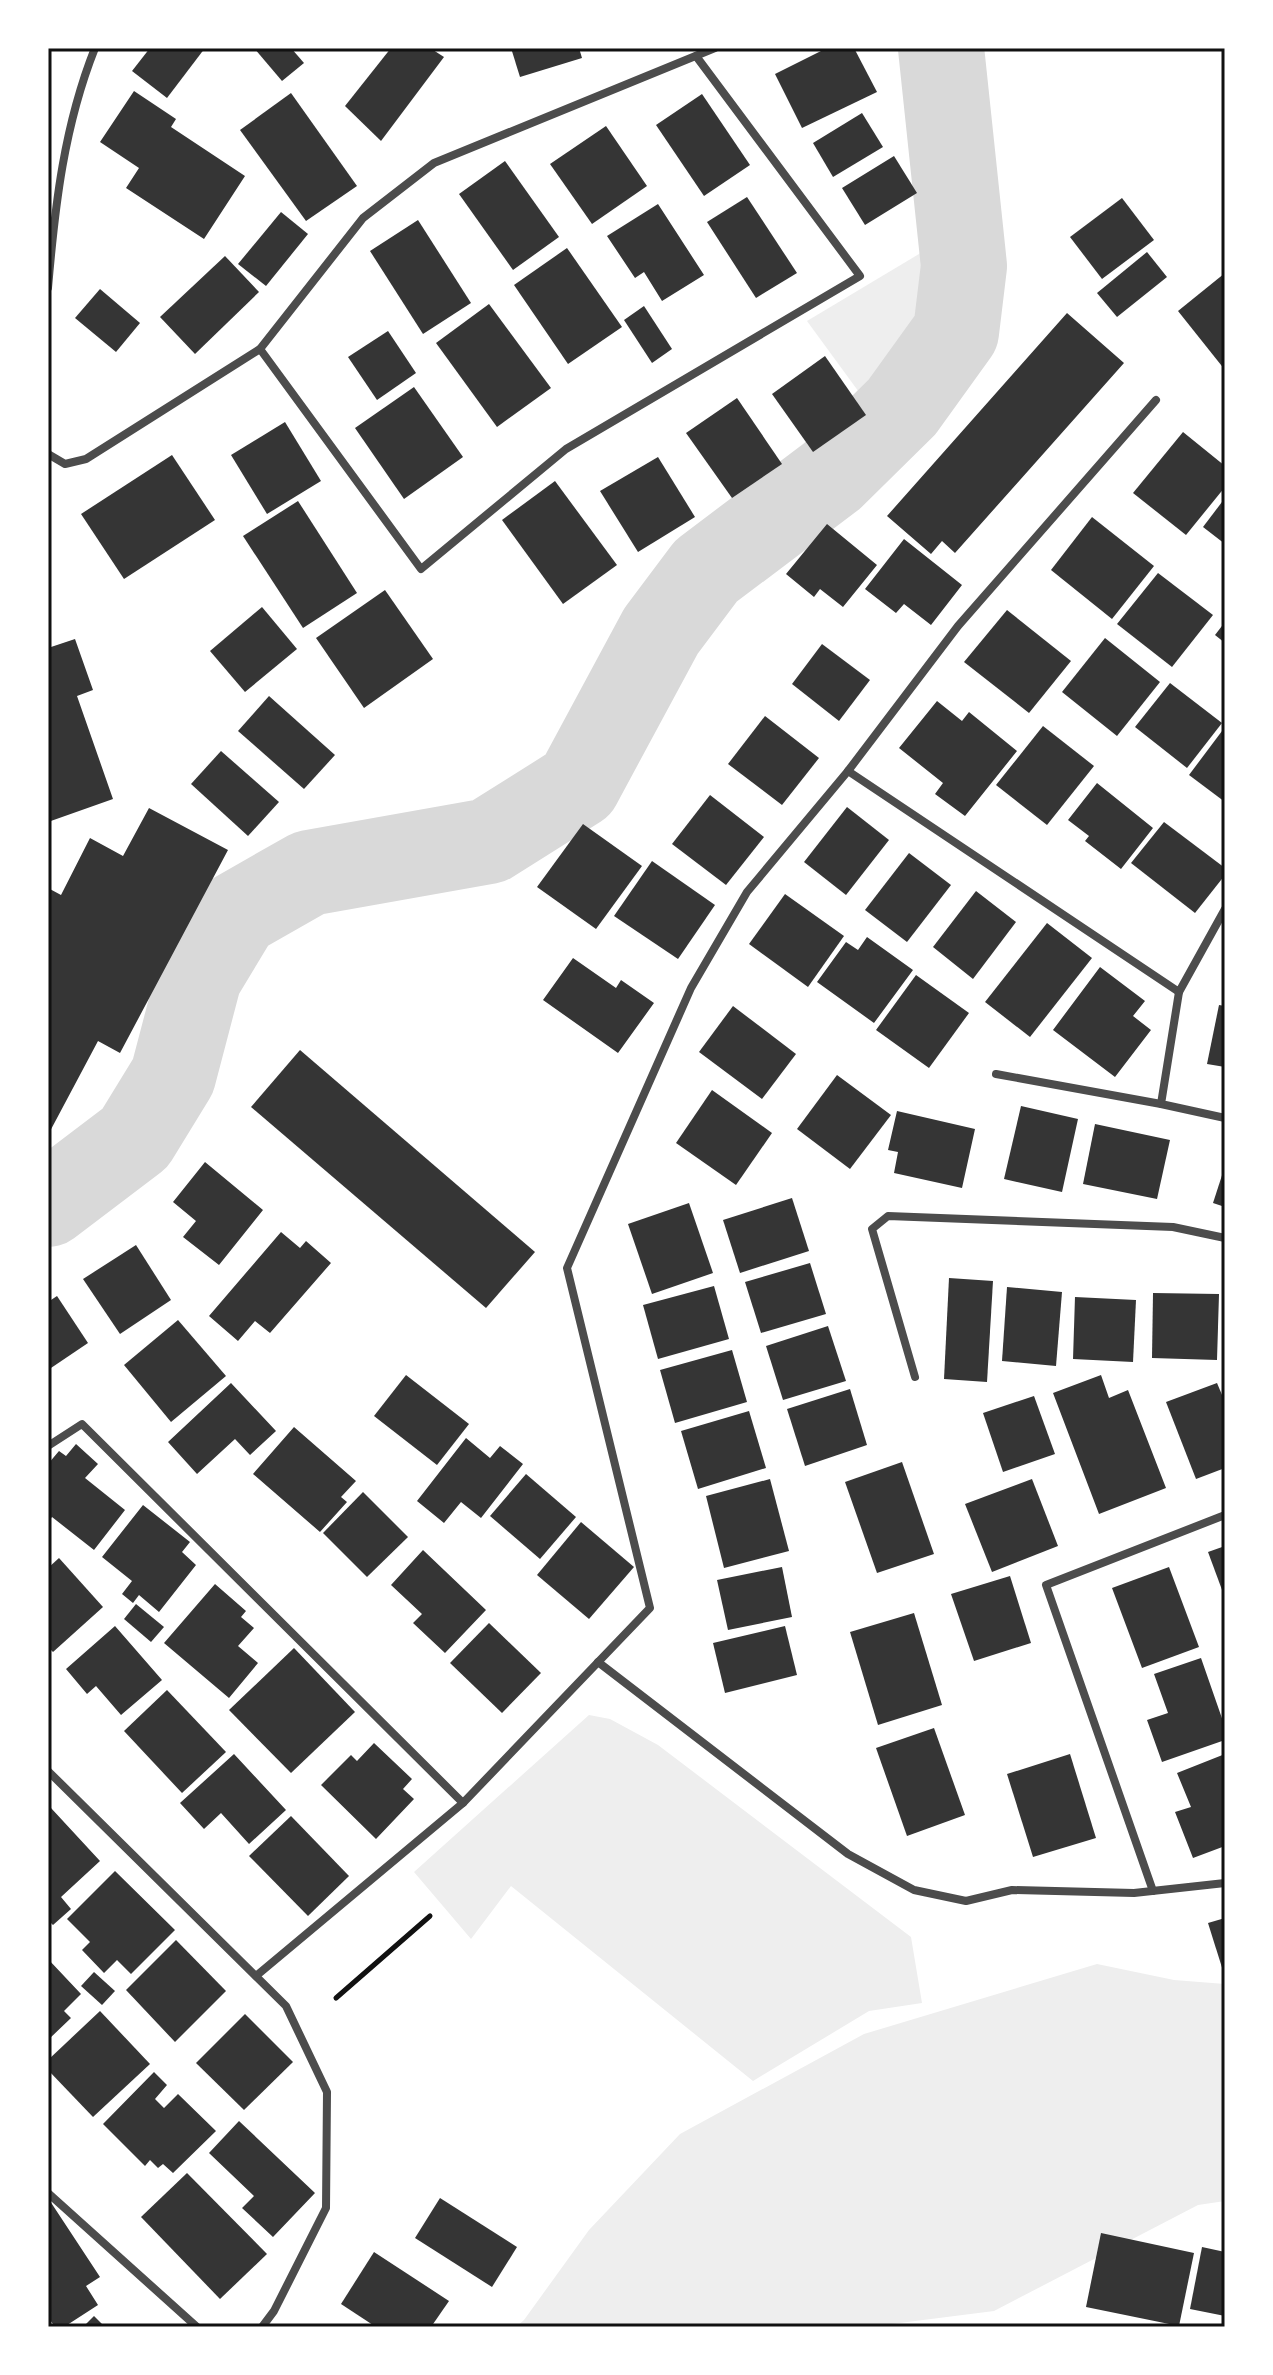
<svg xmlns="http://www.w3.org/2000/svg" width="1273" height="2375" viewBox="0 0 1273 2375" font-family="'Source Sans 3',sans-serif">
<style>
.green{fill:#eee}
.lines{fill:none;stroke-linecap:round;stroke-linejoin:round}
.river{stroke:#d9d9d9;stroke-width:86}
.building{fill:#353535}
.path{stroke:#111;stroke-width:5}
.minor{stroke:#4c4c4c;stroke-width:8}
.neatline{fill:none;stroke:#111;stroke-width:3}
</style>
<rect width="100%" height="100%" fill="#fff"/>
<g class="green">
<polygon points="924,251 939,271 892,398 875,414 807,321"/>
<polygon points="589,1715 610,1719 658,1745 911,1937 922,2003 869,2011 753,2081 511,1886 471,1939 414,1872"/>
<polygon points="1097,1964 1174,1980 1225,1984 1225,2201 1198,2205 994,2311 868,2327 516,2327 524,2320 589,2230 680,2134 864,2034"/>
</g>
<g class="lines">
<polyline class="river" points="48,1204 135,1138 173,1076 199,977 237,914 309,873 489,841 578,785 661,631 706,571 832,476 902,407 956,332 964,266 941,48"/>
</g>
<g class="building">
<polygon points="150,48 205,48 167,98 132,71"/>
<polygon points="254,48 291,48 304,63 282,81"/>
<polygon points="391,48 430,48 444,57 381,141 345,106"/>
<polygon points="511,48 579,48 582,58 520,77"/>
<polygon points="827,48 854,48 877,92 802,128 775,74"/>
<polygon points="134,91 176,119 171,127 245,176 204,239 126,188 139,168 100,142"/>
<polygon points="291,93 357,186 306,221 240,130"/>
<polygon points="702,94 750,165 704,196 656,125"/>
<polygon points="862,113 883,147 833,177 813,143"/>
<polygon points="606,126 647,186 592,224 550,164"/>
<polygon points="894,156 917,193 865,225 842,188"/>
<polygon points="505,161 559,237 513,270 459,194"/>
<polygon points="747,197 797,273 756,298 707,222"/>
<polygon points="1122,198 1154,240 1102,279 1070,237"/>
<polygon points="658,204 704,275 662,301 644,272 635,278 607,236"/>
<polygon points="281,212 308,234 266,286 238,264"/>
<polygon points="418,220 471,303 423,334 370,251"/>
<polygon points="567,248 622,327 568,364 514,285"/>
<polygon points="1147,252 1167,277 1117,317 1097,293"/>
<polygon points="225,256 259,292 195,354 160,317"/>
<polygon points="1225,273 1225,370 1178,311"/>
<polygon points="100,289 140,323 116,352 75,318"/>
<polygon points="489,304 551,388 497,427 436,343"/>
<polygon points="644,306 672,349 652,363 624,320"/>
<polygon points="1067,313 1124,363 955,553 942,541 931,554 887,516"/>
<polygon points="388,331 416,373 377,400 348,357"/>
<polygon points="825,356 866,415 813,452 772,394"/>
<polygon points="414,387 463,457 404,499 355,428"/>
<polygon points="737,398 782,464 732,498 686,433"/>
<polygon points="285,422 321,481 267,514 231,455"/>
<polygon points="1183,432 1225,466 1225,487 1186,535 1133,493"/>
<polygon points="172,455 215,520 124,579 81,514"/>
<polygon points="658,457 695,517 638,552 600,491"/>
<polygon points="555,481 617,565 563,604 502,520"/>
<polygon points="1225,498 1225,544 1203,527"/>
<polygon points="298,501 357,593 303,628 243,536"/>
<polygon points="1092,517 1154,566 1112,619 1051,570"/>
<polygon points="827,524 877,565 843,607 820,589 814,597 786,574"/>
<polygon points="904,539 962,585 931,625 904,604 896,613 865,589"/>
<polygon points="1158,573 1213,615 1172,667 1117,624"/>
<polygon points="385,590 433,659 364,708 316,638"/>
<polygon points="262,607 297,649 245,692 210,651"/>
<polygon points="1007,610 1071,661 1029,713 964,662"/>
<polygon points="1225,622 1225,643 1215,635"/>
<polygon points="1105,638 1160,682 1117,736 1062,692"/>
<polygon points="75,639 93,690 77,696 113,799 48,822 48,648"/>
<polygon points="822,644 870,680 839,721 792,684"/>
<polygon points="1170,683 1222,723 1187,768 1135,727"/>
<polygon points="269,696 335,755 304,789 238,731"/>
<polygon points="937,701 962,721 969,712 1017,751 965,816 935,794 943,783 899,748"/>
<polygon points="765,716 819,758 782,805 728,764"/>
<polygon points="1043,726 1094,766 1047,825 996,785"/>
<polygon points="1225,727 1225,802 1189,775"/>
<polygon points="221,751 279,802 248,836 191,784"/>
<polygon points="1097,783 1153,828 1121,869 1085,841 1089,836 1068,820"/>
<polygon points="710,795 764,837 726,885 672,844"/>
<polygon points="847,807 889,840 846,895 804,862"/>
<polygon points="149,808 228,850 120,1053 98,1041 48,1135 48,888 61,895 90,838 123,856"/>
<polygon points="1164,822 1225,868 1225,875 1195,913 1131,863"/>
<polygon points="583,824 642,866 596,929 537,887"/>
<polygon points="909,853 951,885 907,942 865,910"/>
<polygon points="652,861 715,905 678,959 614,916"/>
<polygon points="976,891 1016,922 973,979 933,947"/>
<polygon points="785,894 844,936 808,987 749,944"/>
<polygon points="1047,923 1092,958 1030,1037 985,1002"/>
<polygon points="867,937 913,970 874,1023 817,982 846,942 858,950"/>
<polygon points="573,958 616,988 621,980 654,1003 618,1053 543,1000"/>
<polygon points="1100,967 1145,1001 1133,1016 1151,1030 1115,1077 1053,1030"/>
<polygon points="916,975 969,1013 929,1068 876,1030"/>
<polygon points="1219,1005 1225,1006 1225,1067 1207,1064"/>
<polygon points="733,1006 796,1054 762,1099 699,1052"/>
<polygon points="300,1050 535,1252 486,1308 251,1107"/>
<polygon points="837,1075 891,1115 850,1169 797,1129"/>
<polygon points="712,1090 772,1133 736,1185 676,1143"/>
<polygon points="1021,1106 1078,1119 1062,1192 1004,1179"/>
<polygon points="897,1111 975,1129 962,1188 894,1173 898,1152 888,1150"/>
<polygon points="1095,1124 1170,1140 1157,1199 1083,1184"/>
<polygon points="205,1162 263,1210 219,1265 183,1237 196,1221 173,1202"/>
<polygon points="1225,1166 1225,1207 1213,1203"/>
<polygon points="792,1198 809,1251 740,1273 723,1220"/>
<polygon points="689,1203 713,1273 652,1294 628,1224"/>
<polygon points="281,1232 300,1248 306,1241 331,1263 270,1333 255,1321 238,1341 209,1316"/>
<polygon points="136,1245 171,1300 120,1334 83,1279"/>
<polygon points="810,1263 826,1314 761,1333 745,1282"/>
<polygon points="949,1278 993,1281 987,1382 944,1379"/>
<polygon points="714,1286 729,1339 658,1359 643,1305"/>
<polygon points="1007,1287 1062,1292 1056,1366 1002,1361"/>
<polygon points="1153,1293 1219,1294 1217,1360 1152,1358"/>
<polygon points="57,1296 88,1343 48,1370 48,1302"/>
<polygon points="1075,1297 1136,1300 1133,1362 1073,1359"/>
<polygon points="178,1320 226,1376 171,1422 124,1365"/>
<polygon points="828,1326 846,1381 783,1400 766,1346"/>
<polygon points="732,1350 747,1402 675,1423 660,1370"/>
<polygon points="406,1375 469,1424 437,1465 374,1416"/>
<polygon points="1101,1375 1109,1398 1128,1390 1166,1488 1099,1514 1053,1393"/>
<polygon points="231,1383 276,1431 250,1455 235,1439 197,1474 168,1442"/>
<polygon points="1217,1383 1225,1402 1225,1468 1196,1479 1166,1402"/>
<polygon points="850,1389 867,1445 805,1466 787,1409"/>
<polygon points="1034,1396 1055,1454 1003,1472 983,1413"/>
<polygon points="749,1411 766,1468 698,1489 681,1431"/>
<polygon points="294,1427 356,1481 341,1497 347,1502 320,1532 253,1474"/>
<polygon points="466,1438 490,1458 500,1446 523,1464 481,1518 461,1502 444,1523 417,1501"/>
<polygon points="76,1444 98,1464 85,1478 125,1510 94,1550 52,1517 48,1522 48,1464 59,1451 66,1456"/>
<polygon points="902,1462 934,1554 877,1573 845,1482"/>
<polygon points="526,1474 576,1517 540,1559 490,1516"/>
<polygon points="770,1479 789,1551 724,1568 706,1496"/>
<polygon points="1032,1479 1058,1546 992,1572 965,1504"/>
<polygon points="363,1492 408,1537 367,1577 323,1533"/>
<polygon points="143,1505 190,1542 182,1552 196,1565 159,1612 139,1595 133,1603 122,1594 132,1581 102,1557"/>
<polygon points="581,1522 634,1567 589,1619 537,1575"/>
<polygon points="1225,1546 1225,1598 1208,1552"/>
<polygon points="423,1550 486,1610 445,1653 413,1623 422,1614 391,1585"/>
<polygon points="59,1558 103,1607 53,1652 48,1647 48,1568"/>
<polygon points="782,1567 792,1617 728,1630 717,1580"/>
<polygon points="1169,1567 1199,1647 1142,1668 1112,1588"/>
<polygon points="1010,1576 1031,1643 974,1661 951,1594"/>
<polygon points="215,1584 246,1611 241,1617 254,1628 238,1646 258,1663 229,1698 164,1643"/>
<polygon points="136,1604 164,1627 151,1642 124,1619"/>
<polygon points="914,1613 942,1705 878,1725 850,1632"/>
<polygon points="489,1623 541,1673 502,1713 450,1663"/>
<polygon points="115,1626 162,1680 121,1715 96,1686 87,1694 66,1669"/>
<polygon points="785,1626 797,1675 725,1693 713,1643"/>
<polygon points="294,1648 355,1712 291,1773 229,1710"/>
<polygon points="1201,1658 1225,1727 1225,1740 1162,1762 1147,1720 1168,1713 1154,1674"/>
<polygon points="167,1690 226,1752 182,1793 124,1731"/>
<polygon points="934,1728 965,1815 907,1836 876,1748"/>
<polygon points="374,1743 412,1779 403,1789 414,1799 376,1839 321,1785 351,1755 357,1761"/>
<polygon points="234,1754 286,1810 249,1844 221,1813 204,1829 180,1803"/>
<polygon points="1070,1754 1096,1838 1033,1857 1007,1774"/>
<polygon points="1225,1754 1225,1846 1193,1858 1175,1812 1191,1807 1177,1773"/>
<polygon points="51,1808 100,1861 61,1897 71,1909 53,1925 48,1920 48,1811"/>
<polygon points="291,1816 349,1876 308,1916 249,1856"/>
<polygon points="115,1871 175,1930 131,1974 117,1960 104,1973 82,1950 90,1942 67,1919"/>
<polygon points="1225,1918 1225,1974 1224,1974 1208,1923"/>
<polygon points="176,1940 226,1991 175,2042 126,1990"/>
<polygon points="48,1959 81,1994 64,2011 71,2018 48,2040"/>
<polygon points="94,1972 115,1991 102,2005 81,1986"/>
<polygon points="100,2011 150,2064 93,2117 48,2070 48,2060"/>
<polygon points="245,2014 293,2062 244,2110 196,2063"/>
<polygon points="154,2072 167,2085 155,2099 164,2108 178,2094 216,2131 173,2173 163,2164 158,2168 150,2160 145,2166 103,2124"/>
<polygon points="239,2121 315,2193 273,2237 242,2208 254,2196 209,2153"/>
<polygon points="187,2173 267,2254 220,2299 141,2217"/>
<polygon points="440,2198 517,2247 492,2287 415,2238"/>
<polygon points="50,2201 100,2277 86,2286 98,2305 64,2327 55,2327 48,2317 48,2202"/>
<polygon points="1101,2233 1194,2253 1179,2326 1086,2307"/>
<polygon points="1202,2247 1225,2252 1225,2316 1190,2309"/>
<polygon points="374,2252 449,2301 431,2327 376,2327 341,2304"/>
<polygon points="94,2316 105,2327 83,2327"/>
</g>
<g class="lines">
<polyline class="path" points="336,1998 430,1916"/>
<g class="minor">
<path d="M48,288C55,205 64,126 95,48"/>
<polyline points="260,349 421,569 566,449 860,276 696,56"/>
<polyline points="48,454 65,464 86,459 260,349 363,218 434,163 715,48"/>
<polyline points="848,771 1179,992 1225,909"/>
<polyline points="1179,992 1161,1104 1225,1118"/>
<polyline points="996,1074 1161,1104"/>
<polyline points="915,1377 872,1229 888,1216 1173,1227 1225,1238"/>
<polyline points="48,1446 82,1424 463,1803 650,1608 567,1268 691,988 747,892 848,771 958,626 1156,400"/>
<polyline points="598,1662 848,1854 914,1890 966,1901 1012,1890 1134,1893 1225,1883"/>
<polyline points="48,1771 286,2006 327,2092 326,2208 274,2311 262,2327"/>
<polyline points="1153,1891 1046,1585 1225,1515"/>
<polyline points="256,1976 463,1803"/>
<polyline points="48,2193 197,2327"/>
</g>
</g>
<rect width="1273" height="2375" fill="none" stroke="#ffffff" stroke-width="100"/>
<rect x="50" y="50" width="1173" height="2275" class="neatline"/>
</svg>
